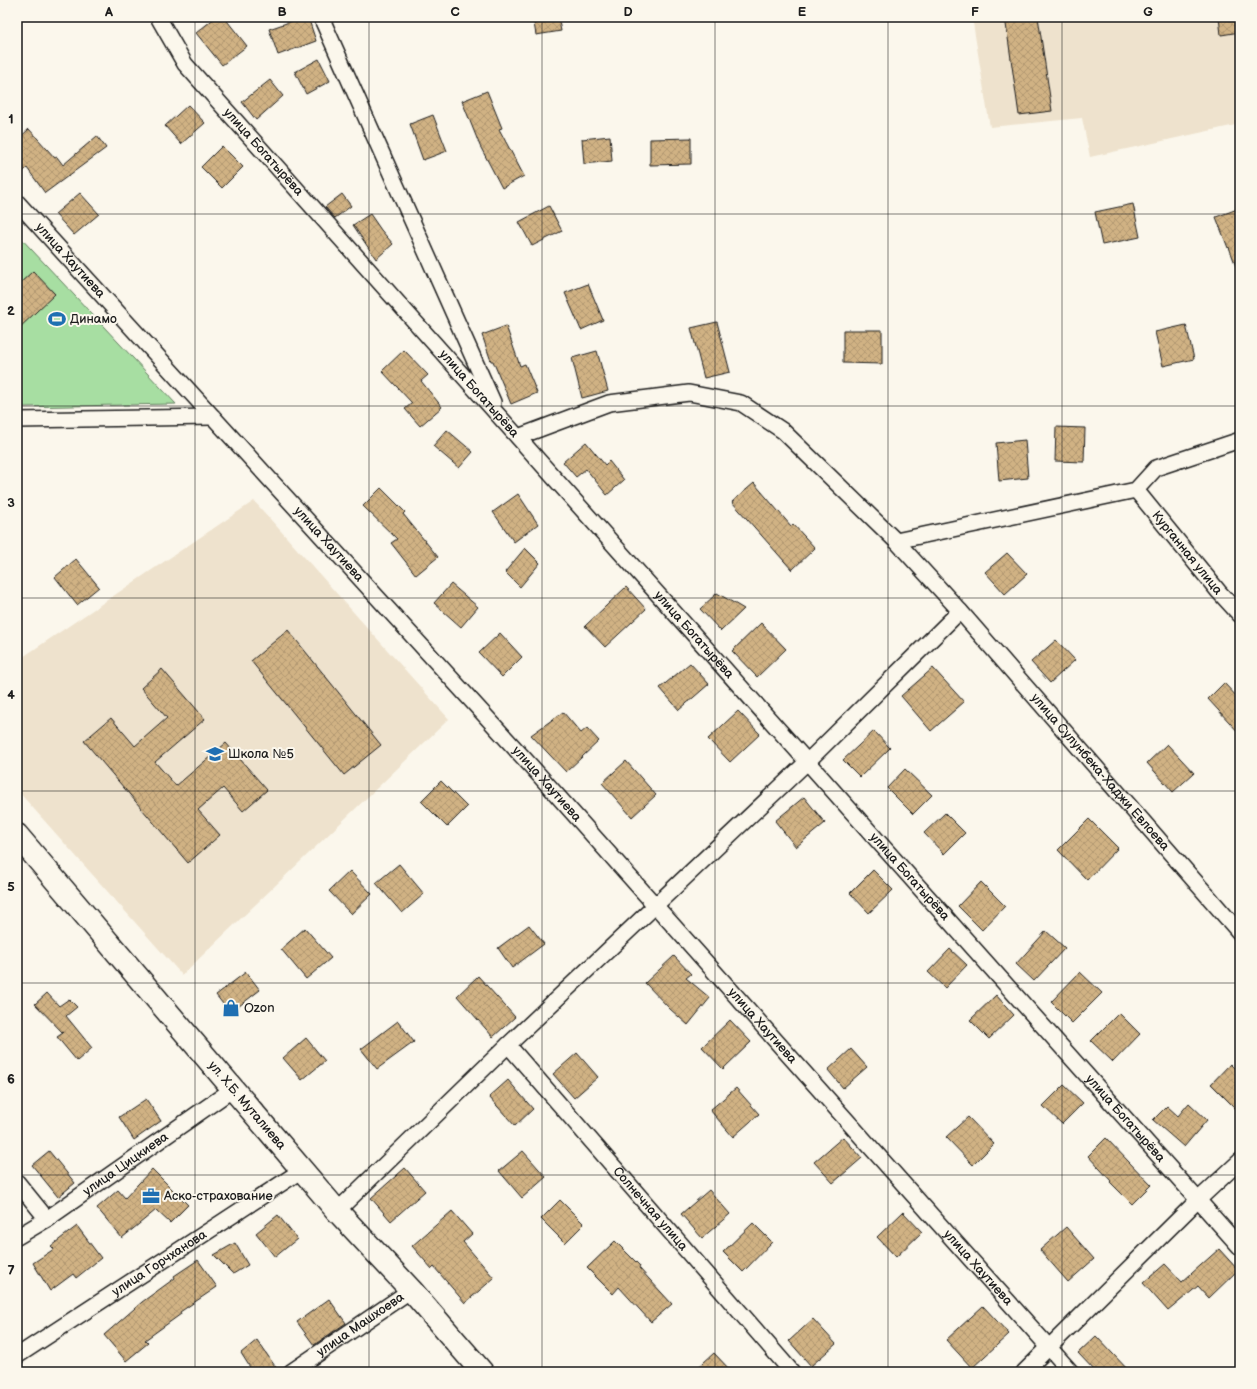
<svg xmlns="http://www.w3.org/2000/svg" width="1257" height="1389" viewBox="0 0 1257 1389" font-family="'Balsamiq Sans',sans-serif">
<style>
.built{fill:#eee2cd}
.park{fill:#a7dea2;stroke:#627d5f}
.building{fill:url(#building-cross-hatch);stroke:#1c1c1c}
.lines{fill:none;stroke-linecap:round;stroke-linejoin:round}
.minor-casing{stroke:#1c1c1c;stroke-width:18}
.primary-casing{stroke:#1c1c1c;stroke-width:25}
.minor{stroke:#fbf7ec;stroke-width:15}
.primary{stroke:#fbf7ec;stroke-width:22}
.grid{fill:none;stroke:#1c1c1c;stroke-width:1;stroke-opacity:0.55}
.labels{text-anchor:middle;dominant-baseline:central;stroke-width:4;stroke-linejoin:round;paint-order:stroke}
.street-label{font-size:13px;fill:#1c1c1c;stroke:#fbf7ec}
.poi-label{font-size:13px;fill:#1c1c1c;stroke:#fbf7ec;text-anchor:start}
.neatline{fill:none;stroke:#1c1c1c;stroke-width:1.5}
.grid-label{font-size:13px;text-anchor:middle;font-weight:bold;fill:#1c1c1c}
</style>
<defs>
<pattern id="building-cross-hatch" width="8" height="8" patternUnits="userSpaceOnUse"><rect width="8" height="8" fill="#d0b284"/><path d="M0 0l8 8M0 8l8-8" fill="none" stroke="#b29871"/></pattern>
</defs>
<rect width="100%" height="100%" fill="#fbf7ec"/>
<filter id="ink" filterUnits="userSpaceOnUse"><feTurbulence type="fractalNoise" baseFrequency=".025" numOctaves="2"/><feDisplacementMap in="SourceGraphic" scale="8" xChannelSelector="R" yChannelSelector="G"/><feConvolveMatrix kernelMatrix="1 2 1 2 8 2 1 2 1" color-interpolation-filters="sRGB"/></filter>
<g filter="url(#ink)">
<g class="built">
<polygon points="972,17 1240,17 1240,124 1090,157 1082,118 990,127"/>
<polygon points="254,501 449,719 182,975 17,790 17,661"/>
</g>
<polygon class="park" points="17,234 176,404 17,407"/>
<g class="building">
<polygon points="216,17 224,17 247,46 222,65 196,33"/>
<polygon points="304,17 308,17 316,41 278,55 269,29"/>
<polygon points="533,17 558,17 561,31 536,35"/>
<polygon points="1005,17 1038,17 1052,111 1019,115"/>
<polygon points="1219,17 1240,17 1240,32 1221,35"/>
<polygon points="319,59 330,81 306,94 295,72"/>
<polygon points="270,80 283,96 256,120 242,102"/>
<polygon points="487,91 502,128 499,129 524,176 502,188 480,146 462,101"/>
<polygon points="188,105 205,123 181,144 165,126"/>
<polygon points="433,115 447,151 423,160 410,124"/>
<polygon points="29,129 55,158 57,157 63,165 97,136 106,148 45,193 27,168 17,177 17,140"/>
<polygon points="610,136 612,161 584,164 582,139"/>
<polygon points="691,138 691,164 650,165 650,139"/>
<polygon points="222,146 243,167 222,188 201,167"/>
<polygon points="80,193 99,214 74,235 55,214"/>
<polygon points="342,194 351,206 335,218 325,207"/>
<polygon points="1133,204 1140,237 1102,245 1095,212"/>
<polygon points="549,206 562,231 532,246 519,222"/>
<polygon points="1240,208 1240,272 1238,272 1229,247 1228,248 1216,217"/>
<polygon points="370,214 381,230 393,244 376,259 353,225"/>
<polygon points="33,271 55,294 17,330 17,286"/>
<polygon points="588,284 603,320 581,330 565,293"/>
<polygon points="717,322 730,372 704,378 691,328"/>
<polygon points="1186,325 1194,359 1163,366 1155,332"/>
<polygon points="506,326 520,366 525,364 537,393 511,404 493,361 491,361 482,335"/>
<polygon points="843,330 882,330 882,364 843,363"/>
<polygon points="404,350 428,375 421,381 442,407 420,426 405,409 412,403 382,371"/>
<polygon points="597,351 608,391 582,398 572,358"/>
<polygon points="1056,427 1085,428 1084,462 1055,461"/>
<polygon points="447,430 473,452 459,468 433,446"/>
<polygon points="1025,440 1028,478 999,481 996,443"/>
<polygon points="586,442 605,465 609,461 624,480 607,495 586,469 576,477 563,462"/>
<polygon points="754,483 791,526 793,524 815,548 792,570 732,502"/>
<polygon points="381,488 405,512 403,514 438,557 416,575 391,543 397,539 363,506"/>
<polygon points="518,494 538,524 514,542 493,512"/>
<polygon points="525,548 540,563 520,587 505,572"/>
<polygon points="1007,553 1027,574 1005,594 985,572"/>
<polygon points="76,559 99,587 77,605 55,577"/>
<polygon points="451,584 478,607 461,627 434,603"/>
<polygon points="626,587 646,609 605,647 585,626"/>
<polygon points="717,593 744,609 721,631 700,609"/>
<polygon points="761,623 786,649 757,677 732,651"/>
<polygon points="288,630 381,745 344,775 251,661"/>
<polygon points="500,633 522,657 502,677 479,653"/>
<polygon points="1056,640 1075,660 1050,683 1031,662"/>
<polygon points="690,663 709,684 679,710 660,688"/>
<polygon points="933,668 964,702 931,731 901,696"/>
<polygon points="162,669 205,719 155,762 176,786 226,743 267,790 243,811 223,788 198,810 220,835 188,863 84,741 111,718 135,746 167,718 141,688"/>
<polygon points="1224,683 1240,700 1240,734 1208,699"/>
<polygon points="738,711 760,734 730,762 708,739"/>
<polygon points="563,712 581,733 587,728 599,741 566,772 531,735"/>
<polygon points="874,731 890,748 860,777 843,760"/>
<polygon points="1167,744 1194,773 1173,792 1147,763"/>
<polygon points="626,761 656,795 632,817 602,783"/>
<polygon points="905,769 932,795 913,814 887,788"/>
<polygon points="441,781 467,807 447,827 421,801"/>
<polygon points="804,797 825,823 796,847 775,821"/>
<polygon points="945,813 965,833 944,854 924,833"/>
<polygon points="1089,819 1118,848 1087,880 1058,850"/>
<polygon points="399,864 424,894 402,913 376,883"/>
<polygon points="873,870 893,890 869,913 850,893"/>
<polygon points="350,871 372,894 351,914 329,891"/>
<polygon points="981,882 1005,906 982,930 958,906"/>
<polygon points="529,925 544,944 512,968 498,948"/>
<polygon points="305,928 331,958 306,979 281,949"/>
<polygon points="1046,931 1065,948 1034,981 1016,964"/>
<polygon points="950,949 967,965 945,988 928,972"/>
<polygon points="674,956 691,974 686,978 710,998 688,1025 670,1009 645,983"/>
<polygon points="246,972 260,990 230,1013 216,995"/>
<polygon points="1080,972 1102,993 1072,1023 1051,1002"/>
<polygon points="478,976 515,1017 493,1037 457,996"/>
<polygon points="47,993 59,1006 69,999 77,1007 66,1016 92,1048 77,1061 57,1037 63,1033 35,1004"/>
<polygon points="996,995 1014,1015 989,1039 970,1020"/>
<polygon points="1119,1013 1140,1034 1113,1062 1091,1041"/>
<polygon points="730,1020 751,1042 723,1069 702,1047"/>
<polygon points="398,1021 414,1042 377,1069 361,1049"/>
<polygon points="306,1038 325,1061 302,1080 283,1058"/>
<polygon points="851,1049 867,1067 843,1088 828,1070"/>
<polygon points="577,1053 598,1077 574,1098 553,1074"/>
<polygon points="1230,1064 1240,1074 1240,1113 1211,1084"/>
<polygon points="508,1080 533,1109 515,1126 489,1097"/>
<polygon points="1064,1085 1083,1103 1062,1124 1043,1106"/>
<polygon points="736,1088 759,1114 733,1137 710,1110"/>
<polygon points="146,1099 161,1121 134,1140 119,1117"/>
<polygon points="1189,1103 1207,1120 1184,1147 1153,1120 1167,1106 1178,1116"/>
<polygon points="968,1117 994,1144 973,1165 946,1137"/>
<polygon points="843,1137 862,1158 833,1183 814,1162"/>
<polygon points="1106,1138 1151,1185 1132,1204 1110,1182 1111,1181 1088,1156"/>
<polygon points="49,1151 75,1183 58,1197 32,1165"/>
<polygon points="523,1151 546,1177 522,1198 499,1171"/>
<polygon points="405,1168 425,1191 391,1221 371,1198"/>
<polygon points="152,1169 188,1205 170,1223 156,1210 122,1238 97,1208 118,1190 125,1198"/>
<polygon points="709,1190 730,1214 702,1238 681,1214"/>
<polygon points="560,1200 584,1224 565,1243 541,1219"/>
<polygon points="452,1211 472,1234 463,1242 494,1278 465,1303 434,1267 432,1269 412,1246"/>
<polygon points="903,1212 922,1232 896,1257 877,1237"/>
<polygon points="278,1215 297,1239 275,1257 256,1233"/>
<polygon points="753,1223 772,1242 743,1272 723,1252"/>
<polygon points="77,1226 101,1258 76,1278 73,1274 50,1291 33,1263 54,1249 51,1246"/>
<polygon points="1066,1227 1094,1259 1068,1282 1040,1250"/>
<polygon points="615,1241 640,1266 639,1268 672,1304 651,1322 619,1287 613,1294 587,1268"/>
<polygon points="235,1243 248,1265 233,1274 214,1255"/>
<polygon points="1219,1249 1238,1270 1209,1298 1198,1286 1168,1311 1143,1283 1165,1264 1182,1282"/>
<polygon points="198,1260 217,1287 180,1312 181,1314 145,1340 148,1343 126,1361 104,1335 142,1302 175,1278 174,1276"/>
<polygon points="329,1299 346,1323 314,1345 297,1322"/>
<polygon points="983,1306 1009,1334 972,1368 946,1340"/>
<polygon points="813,1319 836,1344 811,1366 789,1341"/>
<polygon points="1096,1336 1130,1372 1096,1372 1078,1353"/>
<polygon points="257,1340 279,1372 253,1372 241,1353"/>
<polygon points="714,1353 732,1372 693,1372"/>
</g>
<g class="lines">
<g class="minor-casing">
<g id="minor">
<path id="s1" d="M158,17L185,64L1240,1247"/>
<polyline points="321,17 493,402"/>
<path id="s2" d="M17,202L531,766L1071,1372"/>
<polyline points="17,420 213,417"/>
<polyline points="518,437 609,403 689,393 741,403 783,431 896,541"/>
<path id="s3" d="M1240,440L1156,468L1136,490L896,541L960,611L1240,933"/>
<path id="s4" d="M1136,490L1219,592L1240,615"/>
<path id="s5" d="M508,1045L792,1372"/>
<polyline points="17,1182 47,1219"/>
<polyline points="337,1211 508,1045 807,762 960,611"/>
<path id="s6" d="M17,1237L47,1219L233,1089"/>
<path id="s7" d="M17,1356L302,1170"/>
<path id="s8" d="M291,1372L411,1290"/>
<polyline points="1024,1372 1198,1200 1240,1161"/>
</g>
</g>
<g class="primary-casing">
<g id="primary">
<path id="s9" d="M17,835L337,1211L411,1290L482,1372"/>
</g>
</g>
<use href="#minor" class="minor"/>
<use href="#primary" class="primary"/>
</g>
</g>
<path class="grid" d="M195,17V1372M369,17V1372M542,17V1372M715,17V1372M888,17V1372M1062,17V1372M17,214H1240M17,406H1240M17,598H1240M17,791H1240M17,983H1240M17,1175H1240"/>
<defs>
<g id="stadium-bare" transform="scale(1.38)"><path d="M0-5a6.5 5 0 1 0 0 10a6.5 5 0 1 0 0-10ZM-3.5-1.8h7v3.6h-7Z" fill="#1f6fb2" stroke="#fbf7ec" stroke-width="2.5" paint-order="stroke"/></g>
<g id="school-bare" transform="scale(1.38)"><path d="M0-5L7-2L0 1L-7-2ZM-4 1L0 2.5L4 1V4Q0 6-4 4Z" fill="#1f6fb2" stroke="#fbf7ec" stroke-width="2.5" paint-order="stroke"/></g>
<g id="shop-bare" transform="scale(1.38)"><path d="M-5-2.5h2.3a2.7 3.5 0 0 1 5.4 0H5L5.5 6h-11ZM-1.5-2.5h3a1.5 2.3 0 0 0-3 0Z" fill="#1f6fb2" stroke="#fbf7ec" stroke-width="2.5" paint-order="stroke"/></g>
<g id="office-bare" transform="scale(1.38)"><path d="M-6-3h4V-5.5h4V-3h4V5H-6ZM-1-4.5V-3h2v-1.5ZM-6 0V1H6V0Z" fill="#1f6fb2" stroke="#fbf7ec" stroke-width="2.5" paint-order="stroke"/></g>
</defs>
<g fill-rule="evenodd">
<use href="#stadium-bare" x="57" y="319"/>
<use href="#school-bare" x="215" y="754"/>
<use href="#shop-bare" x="231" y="1008"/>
<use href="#office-bare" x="151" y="1196"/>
</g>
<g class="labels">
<g class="street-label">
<text stroke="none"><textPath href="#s1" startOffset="172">улица Богатырёва</textPath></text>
<text stroke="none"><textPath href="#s2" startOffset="79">улица Хаутиева</textPath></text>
<text stroke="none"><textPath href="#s1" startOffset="496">улица Богатырёва</textPath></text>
<text stroke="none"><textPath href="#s2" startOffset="463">улица Хаутиева</textPath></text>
<text stroke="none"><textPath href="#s4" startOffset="81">Курганная улица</textPath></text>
<text stroke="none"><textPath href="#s1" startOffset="819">улица Богатырёва</textPath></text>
<text stroke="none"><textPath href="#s3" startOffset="672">улица Сулунбека-Хаджи Евлоева</textPath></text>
<text stroke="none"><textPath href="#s2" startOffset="787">улица Хаутиева</textPath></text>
<text stroke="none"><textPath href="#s1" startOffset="1143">улица Богатырёва</textPath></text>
<text stroke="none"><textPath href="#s2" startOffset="1111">улица Хаутиева</textPath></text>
<text stroke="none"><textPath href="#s9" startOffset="355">ул. Х.Б. Муталиева</textPath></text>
<text stroke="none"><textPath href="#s1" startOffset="1467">улица Богатырёва</textPath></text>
<text stroke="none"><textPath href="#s6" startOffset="131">улица Цицкиева</textPath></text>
<text stroke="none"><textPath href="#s5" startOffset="217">Солнечная улица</textPath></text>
<text stroke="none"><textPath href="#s7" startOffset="170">улица Горчханова</textPath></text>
<text stroke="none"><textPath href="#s2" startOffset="1435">улица Хаутиева</textPath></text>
<text stroke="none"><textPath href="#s8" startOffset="84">улица Машхоева</textPath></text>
</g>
<g class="poi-label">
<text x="70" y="319">Динамо</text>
<text x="228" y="754">Школа №5</text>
<text x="244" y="1008">Ozon</text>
<text x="164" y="1196">Аско-страхование</text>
</g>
</g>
<rect width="1257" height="1389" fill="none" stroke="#fbf7ec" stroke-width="44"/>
<rect x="22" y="22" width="1213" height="1345" class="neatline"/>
<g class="grid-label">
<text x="109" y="16">A</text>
<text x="282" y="16">B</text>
<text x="455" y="16">C</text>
<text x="628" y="16">D</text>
<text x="802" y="16">E</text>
<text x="975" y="16">F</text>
<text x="1148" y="16">G</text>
<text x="11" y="123">1</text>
<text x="11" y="315">2</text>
<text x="11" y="507">3</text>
<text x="11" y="699">4</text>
<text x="11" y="891">5</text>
<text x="11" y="1083">6</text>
<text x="11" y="1275">7</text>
</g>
</svg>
